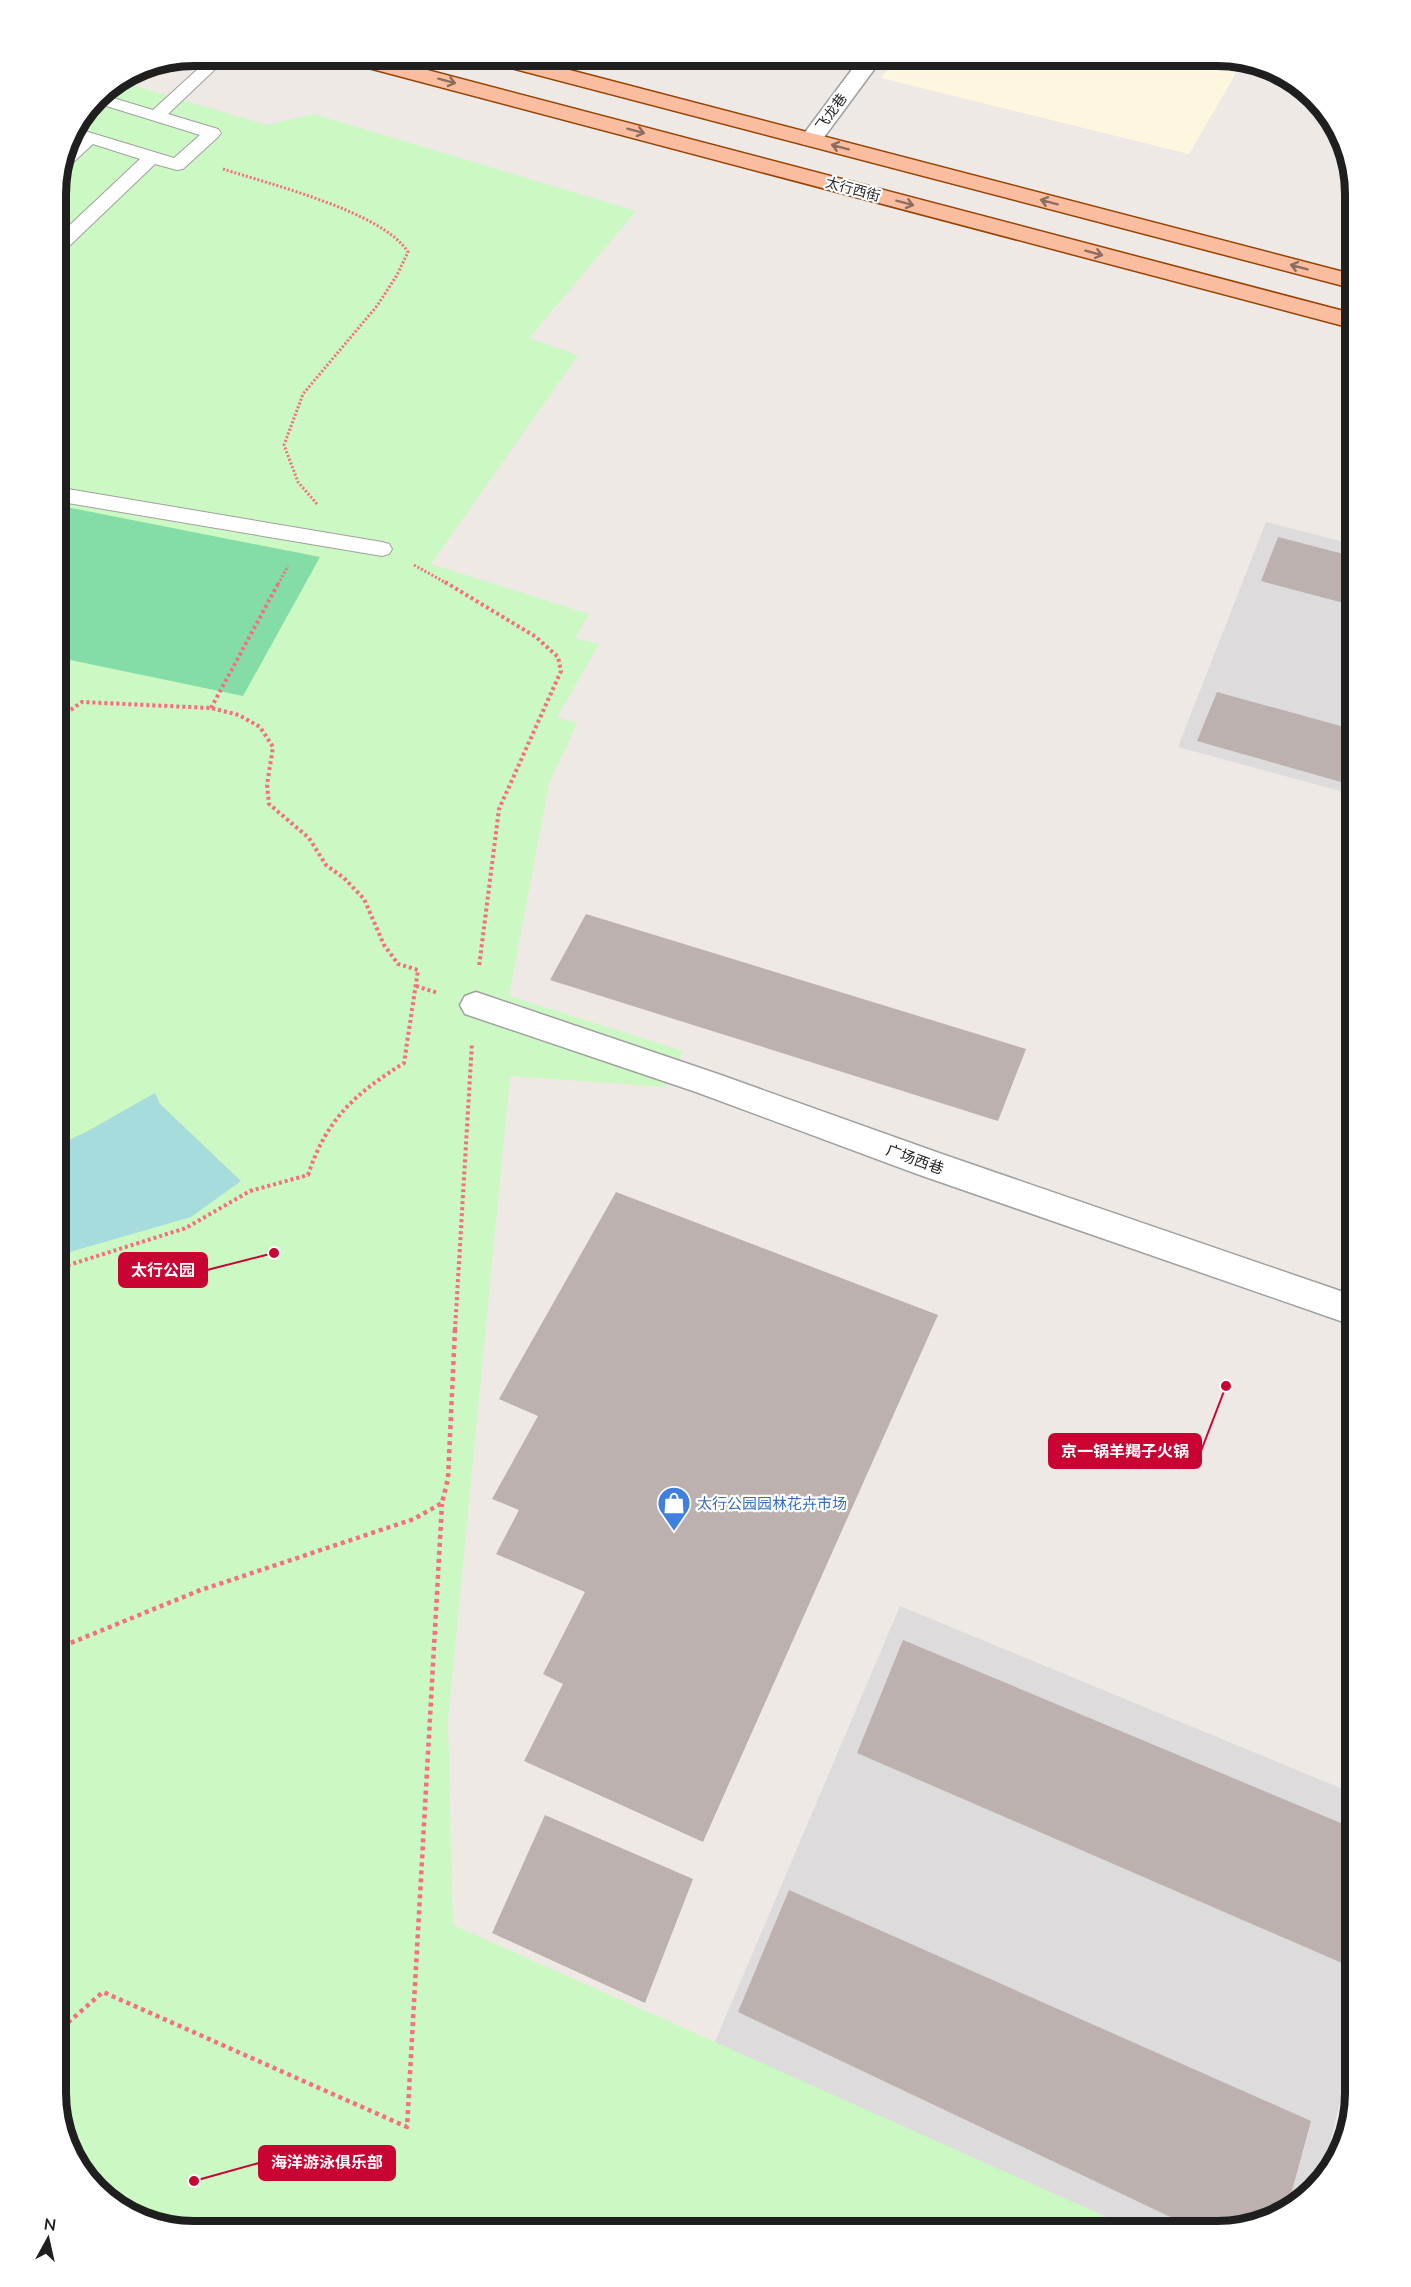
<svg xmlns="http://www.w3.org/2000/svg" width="1411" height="2287" viewBox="0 0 1411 2287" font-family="Mulish,'Noto Sans SC',sans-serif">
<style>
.residential{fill:#dddbdc}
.education{fill:#fef7df}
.park{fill:#cbf8c3}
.pitch{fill:#84dda6}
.water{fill:#a6dcdc}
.building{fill:#bcb1ae}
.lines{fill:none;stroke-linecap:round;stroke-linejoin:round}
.lane-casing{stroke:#a0a0a0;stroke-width:2}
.street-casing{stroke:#a0a0a0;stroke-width:3}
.primary-casing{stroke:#964303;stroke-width:3}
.path-far2{stroke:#f76e80;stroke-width:3;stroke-dasharray:2 2;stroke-linecap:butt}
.path-far1{stroke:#f76e80;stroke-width:4;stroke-dasharray:3 3;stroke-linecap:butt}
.path{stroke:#f76e80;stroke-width:4.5;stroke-dasharray:4 4;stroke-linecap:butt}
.lane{fill:#fff;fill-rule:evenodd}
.street{fill:#fff;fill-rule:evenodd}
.primary{fill:#fabd9f;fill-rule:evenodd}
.oneway{stroke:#8c6e5f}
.labels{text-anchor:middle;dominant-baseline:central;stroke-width:4.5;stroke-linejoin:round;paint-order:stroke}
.far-street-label{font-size:14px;fill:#1f1f1f;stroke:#fff}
.street-label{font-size:15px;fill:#1f1f1f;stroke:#fff}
.shop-label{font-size:15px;fill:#366cbe;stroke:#fff;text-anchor:start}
.rim{fill:none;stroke:#1f1f1f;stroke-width:8}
.leader{fill:none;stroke:#c90432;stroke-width:2}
.callout-dot{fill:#c90432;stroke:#fff;stroke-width:2}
.callout{fill:#c90432;stroke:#c90432;stroke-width:2}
.callout-label{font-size:16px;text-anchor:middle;font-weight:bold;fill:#fff}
</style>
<rect width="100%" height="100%" fill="#efe9e5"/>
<g class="residential">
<polygon points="1266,522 1355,545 1355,795 1178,747"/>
<polygon points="900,1606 1355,1794 1355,2039 1322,2176 1279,2217 1217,2231 1138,2231 714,2044"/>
</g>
<polygon class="education" points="898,56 1226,56 1258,67 1242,63 1189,154 881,78"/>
<polygon class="park" points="118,81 267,125 314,114 636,211 529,338 578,355 431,564 589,614 575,638 599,644 557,717 577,723 549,783 509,996 683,1051 665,1087 510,1076 448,1720 453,1925 1138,2231 185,2231 117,2208 70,2155 56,2093 56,185 66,141 96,96"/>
<polygon class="pitch" points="56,505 320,557 243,696 56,657"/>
<polygon class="water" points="155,1093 160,1104 241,1181 191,1217 56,1256 56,1146 86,1132"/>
<g class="building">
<polygon points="1278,537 1355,557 1355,606 1261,581"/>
<polygon points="1217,692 1355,730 1355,786 1197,741"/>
<polygon points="586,914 1026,1049 998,1121 550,980"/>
<polygon points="616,1192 938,1315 703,1842 524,1761 563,1684 543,1674 585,1592 496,1554 519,1510 492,1499 538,1416 499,1399"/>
<polygon points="903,1640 1355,1829 1355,1913 1342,1963 857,1753"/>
<polygon points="545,1815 693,1879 645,2003 492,1933"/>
<polygon points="789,1890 1311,2121 1287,2209 1279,2217 1217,2232 1200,2231 738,2012"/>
</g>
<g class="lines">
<g class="lane-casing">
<g id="lane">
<polygon points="212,56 229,56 168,114 218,129 221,133 218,137 183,169 177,170 155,164 63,252 56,253 56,238 140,159 93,144 67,168 60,169 63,152 78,140 69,137 75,128 174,158 200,135 103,105 91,116 82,117 100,94 153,110"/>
<polygon points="56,487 382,542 389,544 392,549 389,554 382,556 56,501"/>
</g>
</g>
<g class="street-casing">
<g id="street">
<polygon points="862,56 884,56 819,144 811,146 803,144 800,139"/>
<polygon points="476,992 718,1074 939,1153 1355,1296 1355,1326 917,1174 696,1092 465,1014 460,1005 465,996"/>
</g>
</g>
<g class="primary-casing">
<g id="primary">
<polygon points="339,56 374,56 1355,314 1355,329 342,61"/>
<polygon points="481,56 516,56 1355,275 1355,289 484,61"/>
</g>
</g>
<g class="path-far2">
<path d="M223,169C269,184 383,212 408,252L397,275L377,306L303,394L284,445L298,482L317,504"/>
<polyline points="414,565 448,584"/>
<polyline points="278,584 288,566"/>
</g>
<g class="path-far1">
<polyline points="445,582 536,637 558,657 561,671 499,809 479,967"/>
<polyline points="211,708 279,582"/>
<path d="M56,720L82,702L211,708L239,715L260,727L273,747L267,785L269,804L309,838L326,865L344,878L364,899L384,945L398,964L418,970L404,1063C355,1094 327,1118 308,1175L250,1191L186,1228L56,1269"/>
<polyline points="416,986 438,993"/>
<polyline points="455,1330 472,1043"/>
</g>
<g class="path">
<polyline points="56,1649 198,1591 414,1519 442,1503 448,1478 455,1329"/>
<polyline points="56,2033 103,1992 407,2127 442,1504"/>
</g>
<use href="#lane" class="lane"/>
<use href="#street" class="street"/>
<use href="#primary" class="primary"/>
</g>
<defs><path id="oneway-shaft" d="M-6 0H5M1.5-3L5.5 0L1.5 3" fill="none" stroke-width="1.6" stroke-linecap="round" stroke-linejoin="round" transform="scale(1.5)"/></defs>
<g class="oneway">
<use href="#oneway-shaft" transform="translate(447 81) rotate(15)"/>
<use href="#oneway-shaft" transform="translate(636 131) rotate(15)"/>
<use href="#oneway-shaft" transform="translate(840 147) rotate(-165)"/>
<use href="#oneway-shaft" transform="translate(1049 202) rotate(-165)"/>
<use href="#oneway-shaft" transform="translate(905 203) rotate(15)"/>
<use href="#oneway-shaft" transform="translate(1094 253) rotate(15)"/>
<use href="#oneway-shaft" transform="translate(1299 267) rotate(-165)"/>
</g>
<defs>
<g id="shop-pin" transform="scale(1.725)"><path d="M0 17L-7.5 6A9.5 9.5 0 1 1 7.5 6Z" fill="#3f7fe0" stroke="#fff"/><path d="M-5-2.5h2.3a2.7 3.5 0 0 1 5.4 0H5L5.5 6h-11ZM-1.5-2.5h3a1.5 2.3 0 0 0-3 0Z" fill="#fff"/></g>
</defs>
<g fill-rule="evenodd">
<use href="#shop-pin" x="674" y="1503"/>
</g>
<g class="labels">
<g class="far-street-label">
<text transform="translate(831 112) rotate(-54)">飞龙巷</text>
<text transform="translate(853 189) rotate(15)">太行西街</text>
</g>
<g class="street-label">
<text transform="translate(915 1159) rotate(20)">广场西巷</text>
</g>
<g class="shop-label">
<text x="697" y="1503">太行公园园林花卉市场</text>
</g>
</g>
<path d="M0 0H1411V2287H0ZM194 66H1217A128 128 0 0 1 1345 194V2093A128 128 0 0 1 1217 2221H194A128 128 0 0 1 66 2093V194A128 128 0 0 1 194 66Z" fill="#fff" fill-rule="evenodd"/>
<path class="rim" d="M194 66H1217A128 128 0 0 1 1345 194V2093A128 128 0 0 1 1217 2221H194A128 128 0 0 1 66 2093V194A128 128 0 0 1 194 66Z"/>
<path class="leader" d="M274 1253L207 1270M1226 1386L1201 1451M194 2181L259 2163"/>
<g class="callout-dot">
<circle cx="274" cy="1253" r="6"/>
<circle cx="1226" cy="1386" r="6"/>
<circle cx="194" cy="2181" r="6"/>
</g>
<g class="callout">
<rect x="119" y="1253" width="88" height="34" rx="6"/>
<rect x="1049" y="1434" width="152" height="34" rx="6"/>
<rect x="259" y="2146" width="136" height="34" rx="6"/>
</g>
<g class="callout-label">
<text x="163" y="1276">太行公园</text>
<text x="1125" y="1457">京一锅羊羯子火锅</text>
<text x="327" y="2168">海洋游泳俱乐部</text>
</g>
<g transform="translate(48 2239) rotate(8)" stroke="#ffffff" stroke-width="4.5" paint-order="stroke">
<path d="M0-4.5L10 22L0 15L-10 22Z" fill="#1f1f1f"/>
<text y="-9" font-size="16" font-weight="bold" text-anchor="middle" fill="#1f1f1f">N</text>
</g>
</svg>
